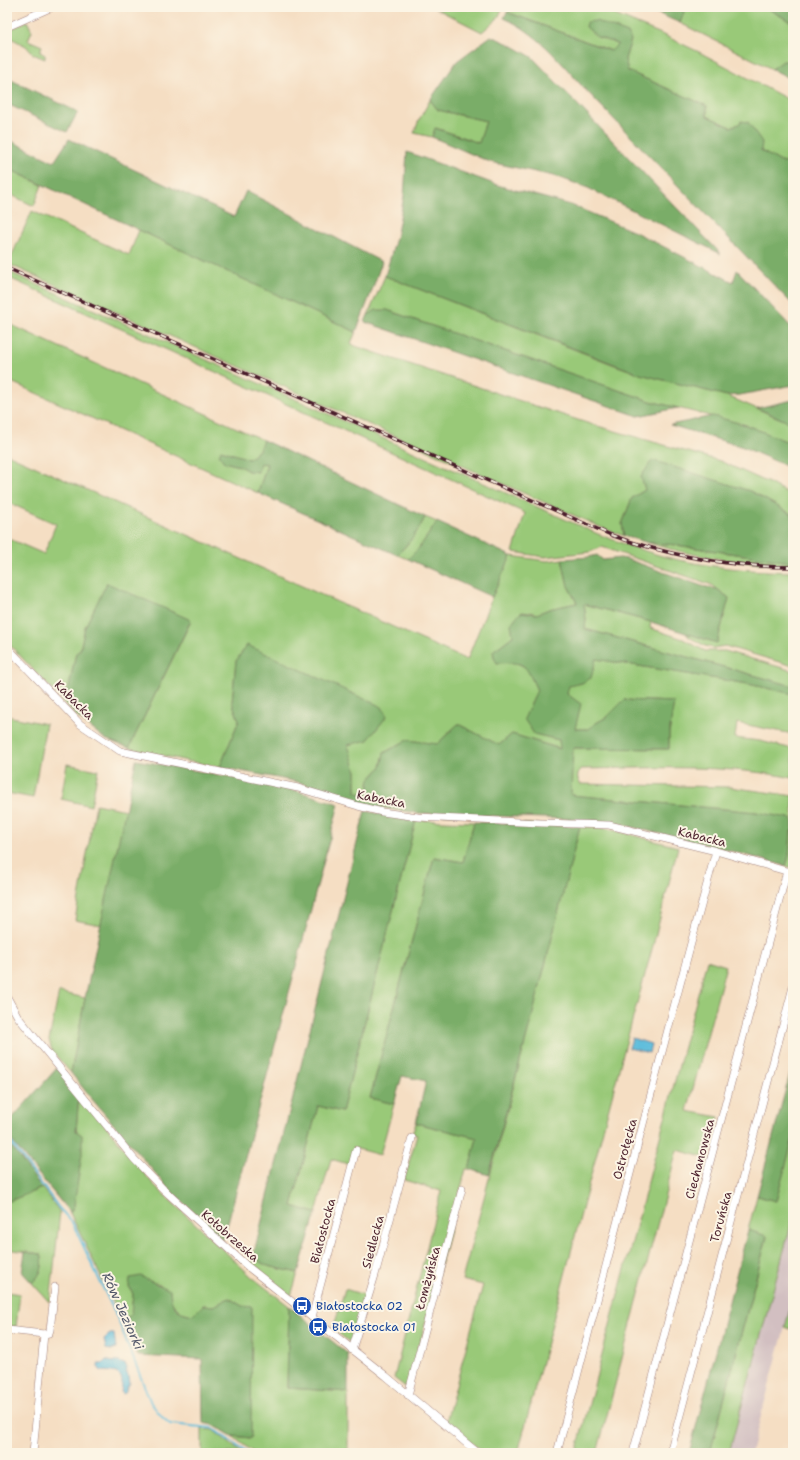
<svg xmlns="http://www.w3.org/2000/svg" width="800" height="1460" viewBox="0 0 800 1460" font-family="'Shantell Sans',sans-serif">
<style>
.industrial{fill:#d2bfc1}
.green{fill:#99c978;stroke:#727452}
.forest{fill:#7aad68;stroke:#62664a}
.water{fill:#5ebddc;stroke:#546e84}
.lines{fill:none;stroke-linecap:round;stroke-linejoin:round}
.stream{stroke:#5ebddc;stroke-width:2}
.minor-casing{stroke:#a07e77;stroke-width:8}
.minor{stroke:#fff;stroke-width:7}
.rail-casing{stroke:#4a1f2b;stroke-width:3.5}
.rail{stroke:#fcf5e5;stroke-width:2;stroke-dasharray:6;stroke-linecap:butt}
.labels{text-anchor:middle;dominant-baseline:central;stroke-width:4;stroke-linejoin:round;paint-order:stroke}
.street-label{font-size:12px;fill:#4a1f2b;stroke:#fcf5e5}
.transit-label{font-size:12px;fill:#164399;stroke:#fcf5e5;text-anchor:start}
.water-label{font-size:13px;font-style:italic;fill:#515669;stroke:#fcf5e5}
</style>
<rect width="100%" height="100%" fill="#fcf5e5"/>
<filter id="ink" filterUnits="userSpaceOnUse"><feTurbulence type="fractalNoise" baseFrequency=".025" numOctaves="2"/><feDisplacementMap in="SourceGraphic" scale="8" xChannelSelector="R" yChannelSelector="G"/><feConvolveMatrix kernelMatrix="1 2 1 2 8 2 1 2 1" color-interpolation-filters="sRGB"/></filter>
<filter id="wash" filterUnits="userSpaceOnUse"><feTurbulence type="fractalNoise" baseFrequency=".012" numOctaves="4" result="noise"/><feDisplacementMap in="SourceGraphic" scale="16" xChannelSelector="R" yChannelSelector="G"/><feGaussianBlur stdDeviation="0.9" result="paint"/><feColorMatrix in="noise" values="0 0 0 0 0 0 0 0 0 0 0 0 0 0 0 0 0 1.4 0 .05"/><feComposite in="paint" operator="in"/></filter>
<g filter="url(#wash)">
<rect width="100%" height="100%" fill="#f5dec3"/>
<polygon class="industrial" points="793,1217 793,1298 785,1327 751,1453 729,1453"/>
<g class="green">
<polygon points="433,7 503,7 498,18 482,32"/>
<polygon points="512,7 596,7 659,33 699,52 793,102 793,161 783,163 761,151 739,124 731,127 707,116 707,106 628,71 625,59 631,40 597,37 618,44 612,51 507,12"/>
<polygon points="686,7 765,7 793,23 793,36 792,36 789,45 793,49 793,61 783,62 772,69 680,23"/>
<polygon points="27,21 32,31 28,40 42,46 40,52 45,55 45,59 33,54 26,46 7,36 7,31"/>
<polygon points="430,100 438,110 486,121 479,143 436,128 432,137 414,133 419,120"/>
<polygon points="7,168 42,185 34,206 7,193"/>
<polygon points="32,211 129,255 139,230 356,332 351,343 355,346 587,423 720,461 769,483 793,496 793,515 750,491 645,490 632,498 622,524 624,536 600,527 8,264"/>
<path d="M7,271L598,534C619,542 640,550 662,556C704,567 749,571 793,572V666L725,646L713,648L705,646L689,637L686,633L717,643L729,598L712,585L602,547L590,552L545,557L513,552L525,513L7,277Z"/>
<polygon points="385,276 612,364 640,374 727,396 793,424 793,444 746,425 650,401 415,320 387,310 368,315"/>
<polygon points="7,323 263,440 259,450 249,459 221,450 224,462 240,466 248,471 260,463 267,464 258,493 7,380"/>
<polygon points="7,454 467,660 492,597 511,556 547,561 562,559 568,586 577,603 549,609 537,614 530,612 513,636 493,651 527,668 537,690 535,734 559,740 561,749 512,734 499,745 458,724 437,744 407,740 384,753 381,767 370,779 367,796 356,792 356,771 347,745 248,645 236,661 232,702 239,720 220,767 187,761 129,748 191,621 107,584 85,627 80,650 76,653 69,687 61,699 7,642 7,538 44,554 56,524 7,502"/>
<path d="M425,517L437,522L419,548L408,559L397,555C409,543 418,532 425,517Z"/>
<path d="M645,542L676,545L790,562L793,561V565C743,564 694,557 645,542Z"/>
<polygon points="584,604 651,622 650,628 683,639 705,651 725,651 793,671 793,686 585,629 586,619"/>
<path d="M596,659L748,684L793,694V734L737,723L735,738L760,741L793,749V778C723,764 651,768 580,769C577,775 577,778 580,784L730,787L787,795L793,796V819L756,812L570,795L573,748L669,749V734L674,702L624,700L607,717L596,723L589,729H575L567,694L568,686L582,683Z"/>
<polygon points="7,716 46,724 33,798 7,793"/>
<polygon points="67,764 98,770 91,806 61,799"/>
<polygon points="96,804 126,810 101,925 75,920"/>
<polygon points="416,820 474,822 463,862 434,857 370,1098 394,1104 380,1155 354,1148 351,1165 331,1159 316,1213 292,1206 318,1106 342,1112"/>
<polygon points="580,826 609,829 678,847 654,942 623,1054 518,1453 484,1453 446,1422 483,1285 462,1280 532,1017"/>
<polygon points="791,830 793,830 793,868 786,866 789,856"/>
<polygon points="707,960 726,966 687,1111 719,1117 708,1158 677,1150 597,1453 576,1453"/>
<polygon points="59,992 85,998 71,1073 52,1051 49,1040"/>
<polygon points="79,1093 153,1184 252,1277 289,1306 287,1388 348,1392 348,1453 254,1453 232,1436 250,1438 242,1306 229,1298 214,1306 203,1305 193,1315 181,1312 171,1302 160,1284 147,1281 129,1286 133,1294 131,1315 122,1320 70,1213 74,1206 76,1131"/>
<polygon points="416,1123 477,1138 469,1169 466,1169 408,1389 394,1378 441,1191 404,1180 417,1135 412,1134"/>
<polygon points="793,1138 793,1217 729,1453 710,1453 767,1237 748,1230 757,1196 776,1201"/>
<polygon points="42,1188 60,1212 50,1303 32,1283 36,1279 41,1254 7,1249 7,1202"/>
<polygon points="254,1252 260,1262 268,1266 298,1273 291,1296 250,1265"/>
<polygon points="345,1289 367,1296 352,1344 333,1329"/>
<polygon points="7,1292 20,1294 16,1327 7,1326"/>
<polygon points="793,1298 793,1330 785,1327"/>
<polygon points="202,1429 213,1430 242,1453 202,1453"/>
</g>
<g class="forest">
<polygon points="643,7 686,7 680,23"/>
<polygon points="765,7 793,7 793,23"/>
<path d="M507,12L611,51L618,44L597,37L586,27L587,22L596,21L628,33L631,40L625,59L628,71L707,106V116L731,127L739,124L741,121L748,122L762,142L761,151L783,163L793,161V305L581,85C558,59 536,32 504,18Z"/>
<polygon points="491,36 509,44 532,57 721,254 588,188 558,177 490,162 432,137 435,128 479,143 486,121 438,110 430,100 457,61"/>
<polygon points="783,61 793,61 793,80 772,69"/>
<polygon points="7,78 78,112 67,132 7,104"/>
<polygon points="7,139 54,162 69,139 234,217 246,191 382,262 371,293 356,332 7,168"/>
<polygon points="407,152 497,185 571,205 635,232 733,282 737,270 793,329 793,385 740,395 727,396 640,374 385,276 396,238 404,196"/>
<polygon points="376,310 387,310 415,320 650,401 678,408 638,416 365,322 368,315"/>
<polygon points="793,400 793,424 757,408"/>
<polygon points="713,416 746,425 793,444 793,469 743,447 670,425"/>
<path d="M263,440L425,517C418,532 409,543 397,555L258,493L267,464L260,463L258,472L248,471L240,466L224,462L219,455L221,450L249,459L259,450Z"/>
<polygon points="652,460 750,491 793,515 793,561 790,562 676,545 645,542 624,536 622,524 632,498 645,490 641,477"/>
<polygon points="437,522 511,556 492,597 408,559 419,548"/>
<path d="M597,555L603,560L620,558L627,559L702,586L717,589L729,598L717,643L651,622L584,604L586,619L585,629L793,686V694L748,684L596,659L591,678L582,683L569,686L567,694L581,704L575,729H589L596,723L607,717L624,700L674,702L669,734V749L573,748L571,795L756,812L793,819V830L791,831L789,856L786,866L720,848L611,822L570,819L418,813L370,806L298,782L220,767L239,720L232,702L236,661L247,645L382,707L387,716L368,740L348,745L356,771V792L367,796L370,779L381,767L384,753L407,740L437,744L458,724L499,745L512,734L560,749L559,740L534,734L524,719L537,690C524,663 527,662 497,663L494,658L493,651L513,636L511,624L516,617L522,612L537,614L549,609L577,603L568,586L562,559L589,557Z"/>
<polygon points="107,583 191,620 129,748 105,739 76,716 61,699 69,687 76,653 80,650 85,627"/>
<polygon points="136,760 231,777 287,788 339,804 223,1241 167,1187 91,1098 71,1073 85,998"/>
<polygon points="365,811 416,820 342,1112 318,1106 292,1206 316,1213 298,1273 268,1266 260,1262 254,1252"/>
<polygon points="474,822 580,826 532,1017 489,1175 469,1169 477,1138 416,1123 426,1081 402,1076 394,1104 370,1098 434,857 463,862"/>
<polygon points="793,1062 793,1138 776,1201 757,1196"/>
<polygon points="57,1068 79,1093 76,1131 82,1135 82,1154 74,1206 70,1213 7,1135 7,1124"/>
<polygon points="7,1140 42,1188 7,1202"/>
<polygon points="748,1230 767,1236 710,1453 689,1453"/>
<path d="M25,1252L41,1254C45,1265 41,1275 32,1283L22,1272Z"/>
<path d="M141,1276C150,1282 161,1285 170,1290C171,1307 176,1312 193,1315L203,1305L214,1306L229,1298L242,1306L252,1307L251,1438L232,1436L213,1425L203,1423L202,1359L138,1356L122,1320L131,1315L133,1294L129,1286L130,1278Z"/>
<polygon points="289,1306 348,1354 348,1392 287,1388"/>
</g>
<g class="water">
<polygon points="632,1038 651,1044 649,1053 629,1048"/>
<polygon points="110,1334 114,1334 116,1348 111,1350 106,1349 104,1339"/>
<path d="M106,1360C115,1364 116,1359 126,1365V1372L129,1377L130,1383L126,1389V1392L124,1394L121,1392C125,1372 117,1372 101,1371L98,1367V1364H102Z"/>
</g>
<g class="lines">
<polyline class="stream" points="7,1137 59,1208 72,1222 116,1315 151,1403 162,1417 170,1424 212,1428 247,1453"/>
</g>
</g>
<g filter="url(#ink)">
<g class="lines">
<g class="minor-casing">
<g id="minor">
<polyline points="7,27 52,7"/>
<polyline points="7,647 80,724 120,751 298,788 358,806 382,812 418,817 541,823 609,825 716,851 793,873"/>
<polyline points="7,997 18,1017 134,1159 164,1190 247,1266 386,1376 478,1453"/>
<polyline points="312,1317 356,1150"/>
<polyline points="7,1330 44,1334"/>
<polyline points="352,1350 375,1275 412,1138"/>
<polyline points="408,1395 462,1189"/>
<polyline points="33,1453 44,1334 49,1333 50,1330 55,1287"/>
<path d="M557,1453C610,1252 661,1051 716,851"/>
<polyline points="633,1453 787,871"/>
<polyline points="670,1453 793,987"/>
</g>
</g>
<use href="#minor" class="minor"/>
<g class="rail-casing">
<path id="rail" d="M7,268L611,535C669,556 731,567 793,567"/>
</g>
<use href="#rail" class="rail"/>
</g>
</g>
<defs>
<g id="bus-disc" transform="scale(1)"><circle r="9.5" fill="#1a4fb4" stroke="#fcf5e5"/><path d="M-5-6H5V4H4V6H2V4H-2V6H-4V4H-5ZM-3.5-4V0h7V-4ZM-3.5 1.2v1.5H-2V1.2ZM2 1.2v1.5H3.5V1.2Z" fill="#fff"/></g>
</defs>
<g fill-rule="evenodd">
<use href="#bus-disc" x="302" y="1306"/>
<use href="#bus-disc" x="318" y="1327"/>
</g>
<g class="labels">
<g class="street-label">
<text transform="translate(74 700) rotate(45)">Kabacka</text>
<text transform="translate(381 799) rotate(11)">Kabacka</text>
<text transform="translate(702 837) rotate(14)">Kabacka</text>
<text transform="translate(625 1149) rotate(-75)">Ostrołęcka</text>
<text transform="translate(700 1159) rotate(-75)">Ciechanowska</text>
<text transform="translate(721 1217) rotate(-75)">Toruńska</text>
<text transform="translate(323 1231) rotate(-75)">Białostocka</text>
<text transform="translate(230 1236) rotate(41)">Kołobrzeska</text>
<text transform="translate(373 1242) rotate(-75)">Siedlecka</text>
<text transform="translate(428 1278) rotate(-75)">Łomżyńska</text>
</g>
<g class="transit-label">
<text x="316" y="1306">Białostocka 02</text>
<text x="332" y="1327">Białostocka 01</text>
</g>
<g class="water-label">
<text transform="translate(123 1311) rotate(66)">Rów Jeziorki</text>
</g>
</g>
<rect width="800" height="1460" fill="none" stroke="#fcf5e5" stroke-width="24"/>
</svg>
